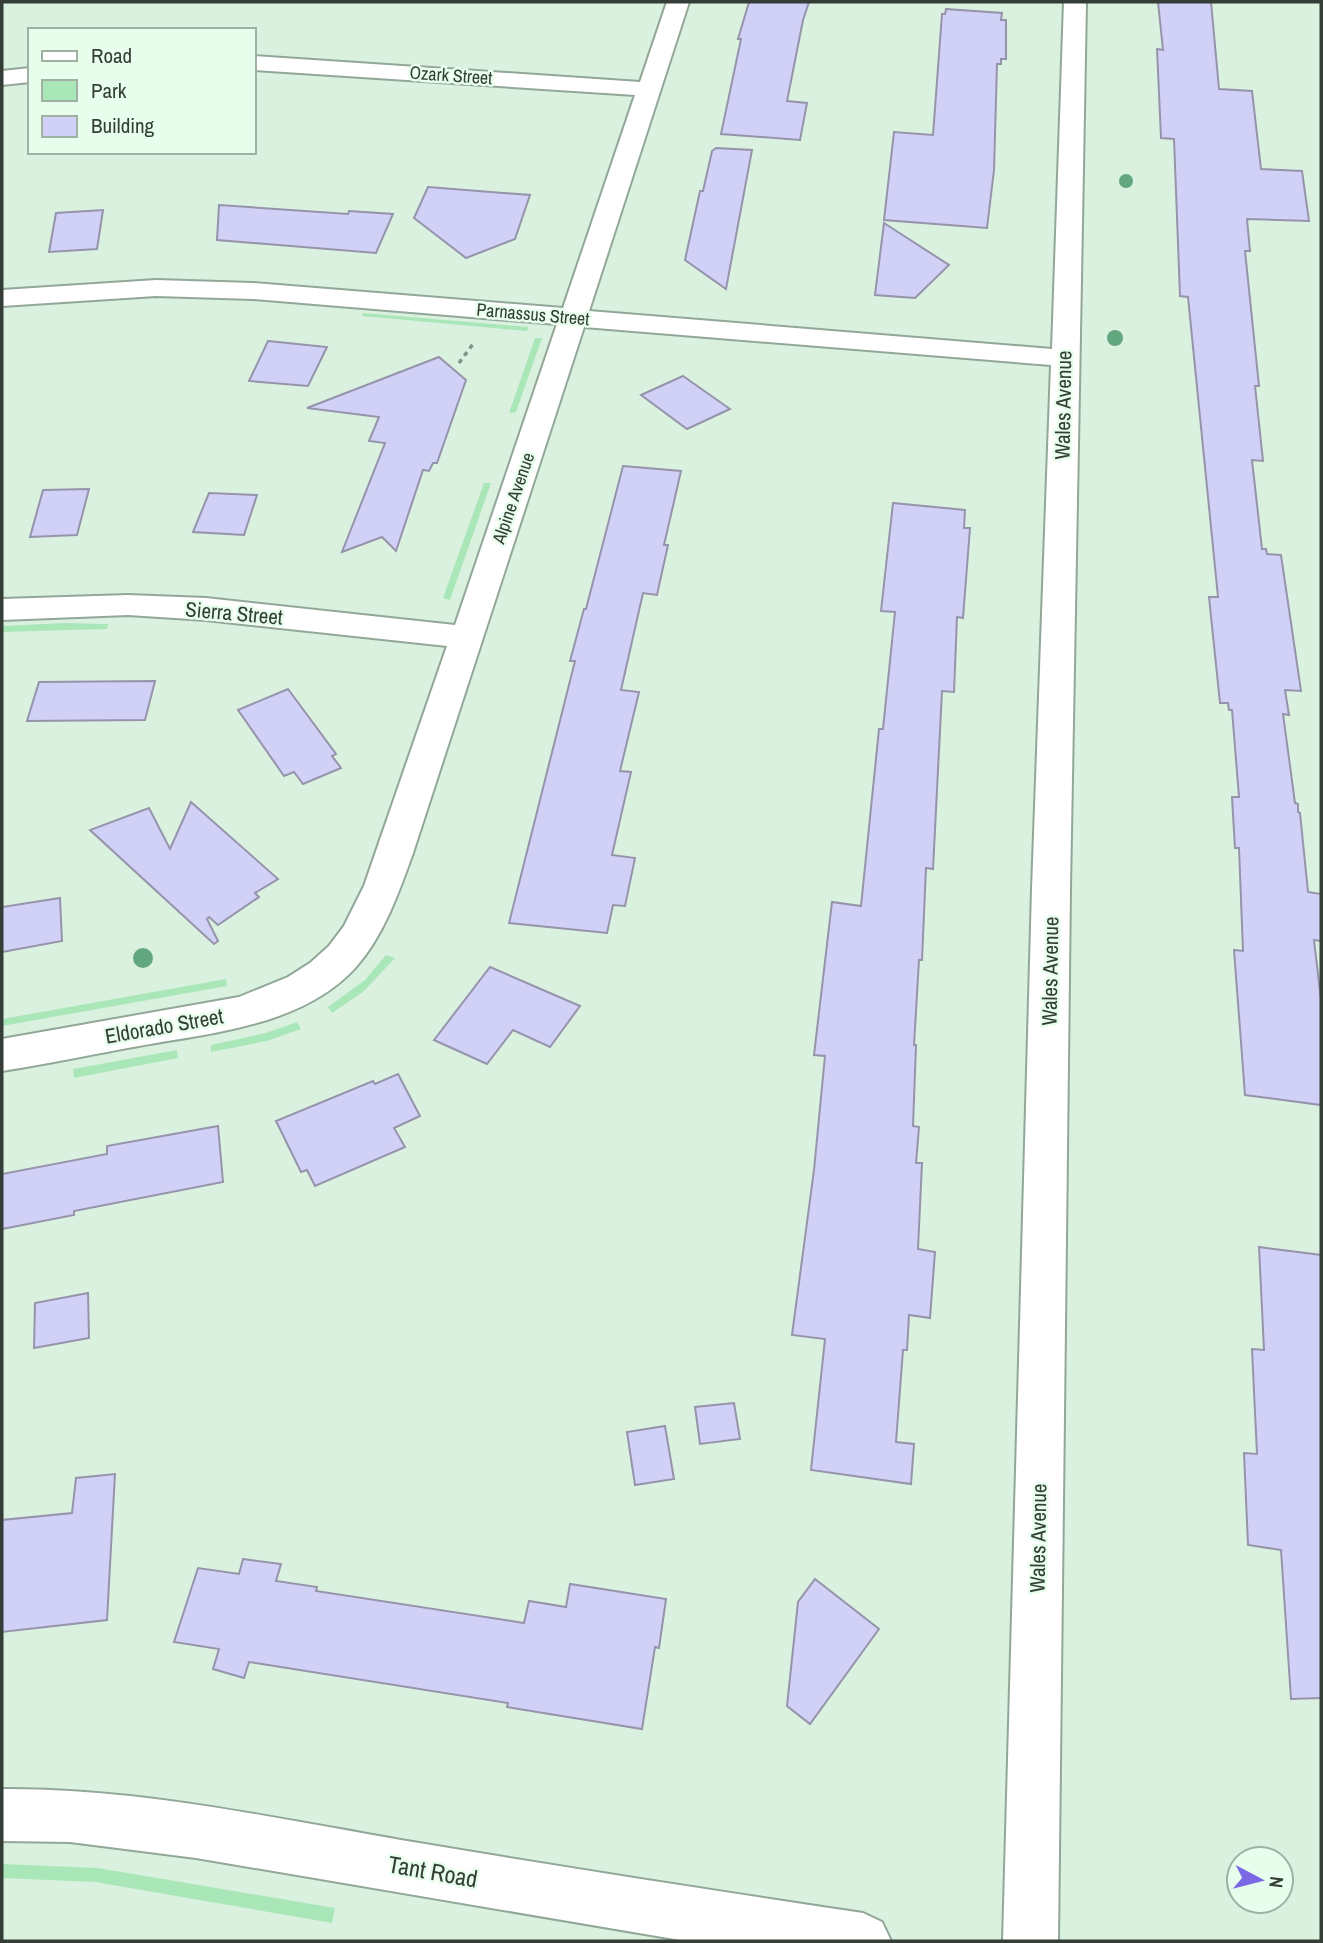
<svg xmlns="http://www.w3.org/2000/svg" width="1323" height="1943" viewBox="0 0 1323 1943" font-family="'Archivo Narrow',sans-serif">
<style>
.green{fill:#a9e7b9}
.building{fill:#d1d0f7;stroke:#9594ab;stroke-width:2}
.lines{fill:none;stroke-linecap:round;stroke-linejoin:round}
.minor-casing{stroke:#92a797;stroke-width:4}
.path{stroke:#849387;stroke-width:3.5;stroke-dasharray:4.5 4.5;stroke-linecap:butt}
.minor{fill:#fff;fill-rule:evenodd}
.tree{fill:#63a781}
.labels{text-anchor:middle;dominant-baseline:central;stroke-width:5;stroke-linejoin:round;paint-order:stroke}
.far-street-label{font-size:18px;fill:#343d36;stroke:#e8feed}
.street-label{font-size:21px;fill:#343d36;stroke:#e8feed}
.near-street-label{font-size:24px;fill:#343d36;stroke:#e8feed}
</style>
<rect width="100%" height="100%" fill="#dbf1df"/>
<g class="green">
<polygon points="363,313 528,327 527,331 362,316"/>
<polygon points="535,338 542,338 516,412 509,413"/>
<polygon points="484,483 491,483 450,600 443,598"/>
<polygon points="65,623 108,624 107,629 2,632 2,626"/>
<polygon points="386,955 395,958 363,992 332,1013 328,1007 365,980"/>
<polygon points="226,979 227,986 2,1026 2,1019"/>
<polygon points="297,1022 301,1029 267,1041 211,1052 211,1045 266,1033"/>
<polygon points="177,1050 178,1058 74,1078 73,1069"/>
<polygon points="2,1864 98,1868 335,1908 332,1923 95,1882 2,1878"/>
</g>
<g class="building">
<polygon points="749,2 809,2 803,20 787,101 807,103 800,140 721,134 741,39 738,39"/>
<polygon points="1158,2 1211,2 1219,89 1252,91 1261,169 1302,171 1309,221 1247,219 1250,251 1245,251 1259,386 1255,386 1263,461 1252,460 1262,549 1266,549 1267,554 1281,555 1301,691 1285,690 1289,715 1283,714 1295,803 1298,804 1298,812 1300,813 1308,892 1321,894 1321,941 1314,940 1321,1000 1321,1105 1245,1095 1234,950 1243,951 1239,848 1235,848 1232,797 1239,797 1232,710 1229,710 1228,703 1220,703 1209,597 1218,597 1188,297 1180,296 1174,139 1161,138 1157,49 1163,50"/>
<polygon points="946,9 1002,13 1001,20 1006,20 1006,59 1001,59 1001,64 997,64 994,170 987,228 884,220 894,132 933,135 942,14 945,14"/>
<polygon points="716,148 752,150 726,289 685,260 700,191 703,191 712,151"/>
<polygon points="428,187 530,195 515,239 466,258 414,218"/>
<polygon points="219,205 348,214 349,211 393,214 376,253 217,240"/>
<polygon points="103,210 97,249 49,252 56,213"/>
<polygon points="884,223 949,265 915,298 875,295"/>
<polygon points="268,341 327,347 308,386 249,381"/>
<polygon points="439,357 466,380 437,463 433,463 429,471 423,470 396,551 382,537 342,552 385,443 369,441 379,417 307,408"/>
<polygon points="683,376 730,409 687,429 641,395"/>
<polygon points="623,466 681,471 664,545 668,545 657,595 643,593 621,690 639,692 620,771 631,772 612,855 635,858 625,906 613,905 607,933 509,923 575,661 570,661 584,609 586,609"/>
<polygon points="89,489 77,535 30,537 43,490"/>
<polygon points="209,493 257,495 244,535 193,532"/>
<polygon points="893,503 965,510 964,528 970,528 963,618 957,617 954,692 942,691 933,869 926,868 922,960 919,960 914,1045 916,1045 913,1126 919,1127 916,1163 922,1163 918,1249 935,1252 930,1318 909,1315 907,1350 903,1350 896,1442 914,1444 911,1484 811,1470 825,1339 792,1335 814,1170 825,1056 814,1055 832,902 861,906 879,729 883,729 895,612 881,611"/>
<polygon points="155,681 145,720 27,721 39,682"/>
<polygon points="288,689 336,754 332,756 341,768 303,784 294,772 284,776 238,710"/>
<polygon points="191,802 278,879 255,893 259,897 218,925 209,917 207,919 218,941 214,944 90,830 149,808 170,849"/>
<polygon points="60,898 62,941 2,952 2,907"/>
<polygon points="490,967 580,1006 550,1047 513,1030 487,1064 434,1040"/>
<polygon points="398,1074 420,1116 394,1128 405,1147 315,1186 307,1170 301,1172 276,1121 373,1081 375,1084"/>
<polygon points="218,1126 223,1182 74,1211 74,1215 2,1229 2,1174 107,1154 107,1146"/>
<polygon points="1259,1247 1321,1255 1321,1698 1291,1699 1281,1550 1248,1545 1244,1453 1257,1454 1252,1349 1264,1350"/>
<polygon points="88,1293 89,1338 34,1348 35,1303"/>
<polygon points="734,1403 740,1439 700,1444 695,1407"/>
<polygon points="665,1426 674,1479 635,1485 627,1432"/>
<polygon points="115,1474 107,1620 2,1632 2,1520 72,1513 76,1478"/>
<polygon points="243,1559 281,1564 276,1581 317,1587 316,1591 524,1623 529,1601 566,1607 570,1584 666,1599 659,1648 655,1647 642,1729 507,1707 508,1703 249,1662 244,1678 213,1669 219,1649 174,1642 198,1568 239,1574"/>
<polygon points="815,1579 879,1629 810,1724 787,1706 798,1602"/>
</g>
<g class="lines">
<g class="minor-casing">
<g id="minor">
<path d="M667,2H689L589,311L1052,349L1064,2H1086L1070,889L1058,1941H1003L1032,889L1051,365L584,327L413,853C399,892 384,935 356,967C302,1027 208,1033 133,1047C89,1055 46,1064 2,1071V1039L239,997L288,977L310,963L329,946L344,926L364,886L447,646L206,620L128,615L2,620V599L128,595L206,598L455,625L557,324L253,299L156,296L2,306V290L156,280L253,283L563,308L635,95L254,70V56L640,82Z"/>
<polygon points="30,68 30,82 2,85 2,71"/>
<path d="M2,1789C136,1788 269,1817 401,1840C555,1866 709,1890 863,1913L882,1922L891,1941H686L196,1858L70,1842L2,1841Z"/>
</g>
</g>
<polyline class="path" points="459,363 473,344"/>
<use href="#minor" class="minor"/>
</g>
<g class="tree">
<circle cx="1126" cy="181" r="7"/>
<circle cx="1115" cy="338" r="8"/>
<circle cx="143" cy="958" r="10"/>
</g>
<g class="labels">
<g class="far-street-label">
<text transform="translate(451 75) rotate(4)">Ozark Street</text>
<text transform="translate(533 314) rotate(5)">Parnassus Street</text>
<text transform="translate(513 498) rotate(-71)">Alpine Avenue</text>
</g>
<g class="street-label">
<text transform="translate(1063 405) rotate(-89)">Wales Avenue</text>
<text transform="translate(234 613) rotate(5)">Sierra Street</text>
<text transform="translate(1050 971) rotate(-89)">Wales Avenue</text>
<text transform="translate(164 1026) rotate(-10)">Eldorado Street</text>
<text transform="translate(1038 1538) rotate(-89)">Wales Avenue</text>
</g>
<g class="near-street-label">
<text transform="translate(433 1871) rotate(10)">Tant Road</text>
</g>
</g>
<rect width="1323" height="1943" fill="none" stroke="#343d36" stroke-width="7"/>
<rect x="28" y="28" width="228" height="126" fill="#e8feed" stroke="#a0b1a4" stroke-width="2"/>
<rect x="42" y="51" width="35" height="10" fill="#ffffff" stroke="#a0b1a4" stroke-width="2"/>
<text x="91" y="63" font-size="21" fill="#343d36">Road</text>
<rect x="42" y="80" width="35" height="21" fill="#a9e7b9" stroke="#a0b1a4" stroke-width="2"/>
<text x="91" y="98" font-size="21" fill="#343d36">Park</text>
<rect x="42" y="116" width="35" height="21" fill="#d1d0f7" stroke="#a0b1a4" stroke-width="2"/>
<text x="91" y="133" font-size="21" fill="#343d36">Building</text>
<g transform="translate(1260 1880) rotate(97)"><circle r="33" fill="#e8feed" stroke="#a0b1a4" stroke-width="2"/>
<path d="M0-5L12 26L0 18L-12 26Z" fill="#7a68e4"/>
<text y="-10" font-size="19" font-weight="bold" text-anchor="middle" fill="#343d36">N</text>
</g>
</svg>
